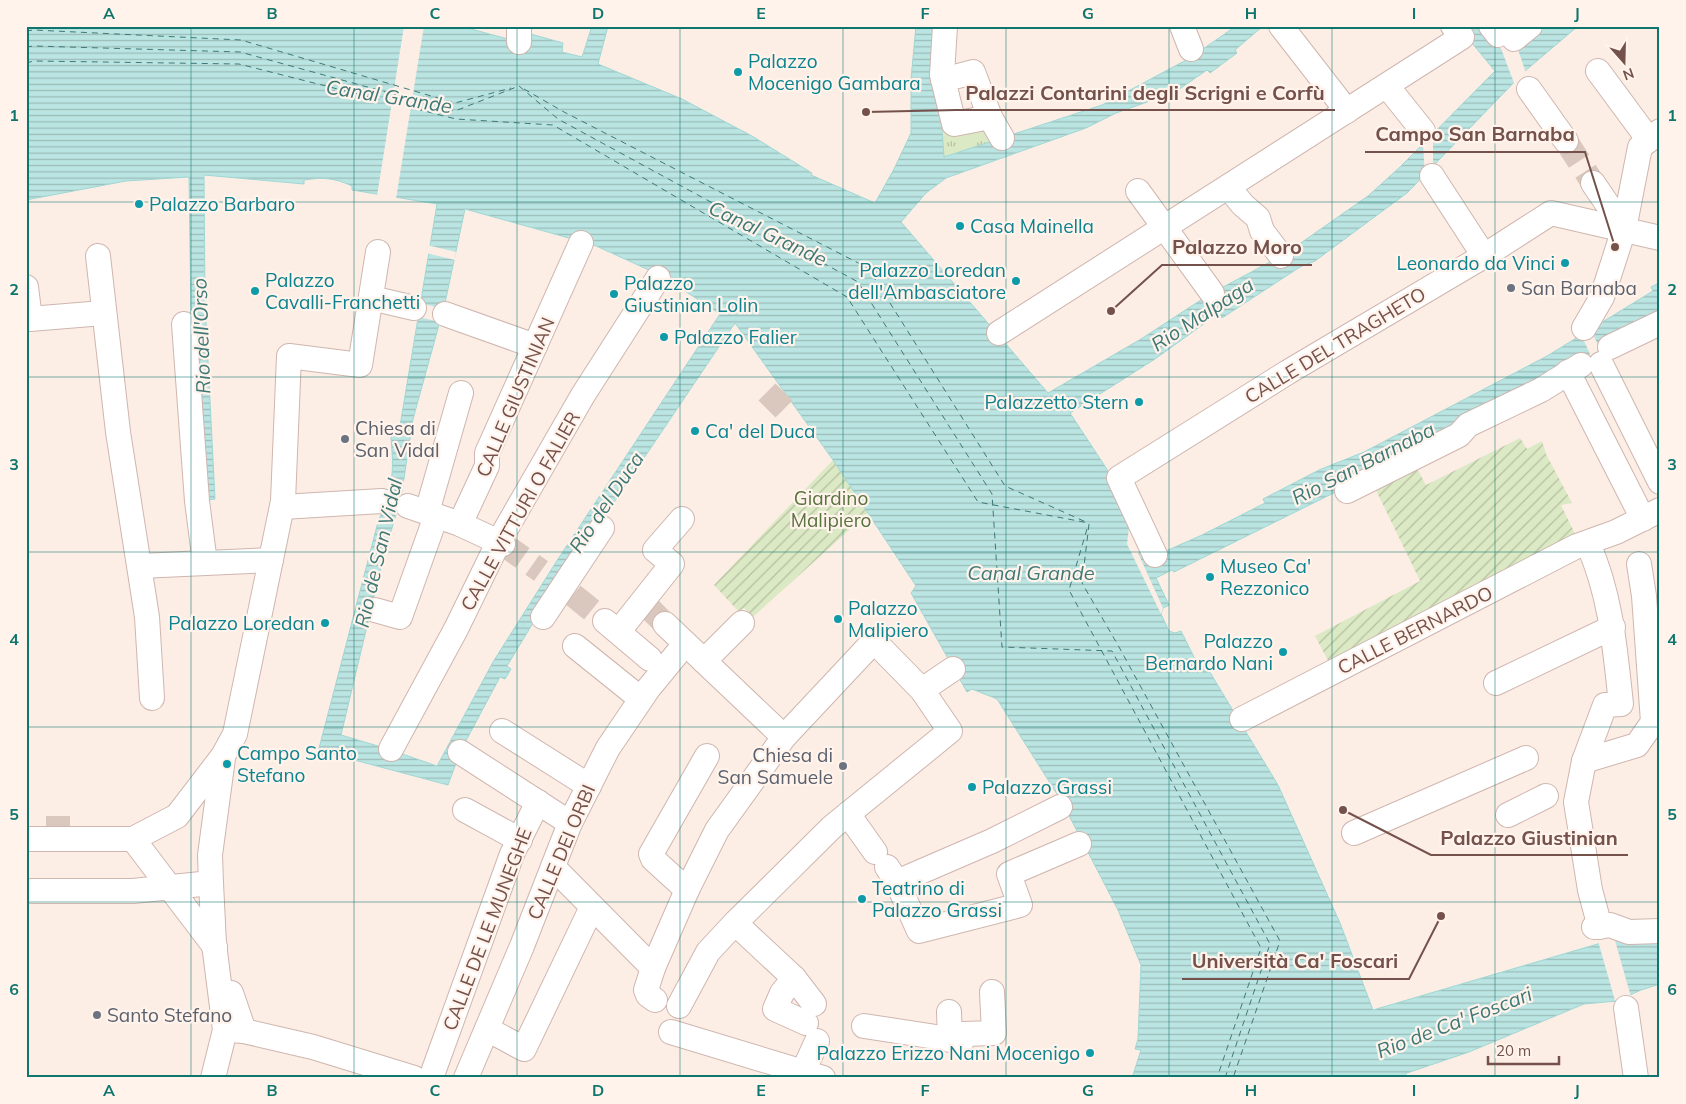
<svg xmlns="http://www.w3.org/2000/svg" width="1686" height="1104" viewBox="0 0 1686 1104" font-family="Mulish,sans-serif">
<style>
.grass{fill:url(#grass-tufts)}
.garden{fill:url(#garden-furrows)}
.water{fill:url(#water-rules);stroke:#a0d7d4;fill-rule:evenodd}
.pier{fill:#fceee5}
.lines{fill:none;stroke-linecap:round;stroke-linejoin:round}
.ferry{stroke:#3f7977;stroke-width:1;stroke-dasharray:6 5;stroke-linecap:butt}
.minor-tunnel{stroke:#dac7be;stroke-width:24;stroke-dasharray:24 12;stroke-linecap:butt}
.minor-casing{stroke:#cfb6af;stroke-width:26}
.minor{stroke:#fff;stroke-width:24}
.grid{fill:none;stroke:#0f766e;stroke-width:1;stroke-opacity:0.55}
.culture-dot{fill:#0f9aa8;stroke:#fff3eb;stroke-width:2}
.worship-dot{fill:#6b7280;stroke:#fff3eb;stroke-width:2}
.labels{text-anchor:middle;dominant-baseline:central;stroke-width:4.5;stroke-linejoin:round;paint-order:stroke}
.culture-label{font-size:19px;fill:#0d838f;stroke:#fff3eb;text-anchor:start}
.worship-label{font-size:19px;fill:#5b616d;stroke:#fff3eb;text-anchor:start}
.street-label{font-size:19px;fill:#74514b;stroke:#fff3eb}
.park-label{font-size:19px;fill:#5a7440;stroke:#fff3eb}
.water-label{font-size:20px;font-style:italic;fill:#3f7977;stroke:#fff3eb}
.leader{fill:none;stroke:#74514b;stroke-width:2}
.callout-dot{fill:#74514b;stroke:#fff3eb;stroke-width:2}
.callout-label{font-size:20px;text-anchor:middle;font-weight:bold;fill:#74514b;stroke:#fff3eb;stroke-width:4.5;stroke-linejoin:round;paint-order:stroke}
.neatline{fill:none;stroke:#0f766e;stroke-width:2}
.grid-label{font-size:16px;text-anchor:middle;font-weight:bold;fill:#0f766e}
</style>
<defs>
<pattern id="grass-tufts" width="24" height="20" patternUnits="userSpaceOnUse" patternTransform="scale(1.25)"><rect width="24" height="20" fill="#dbe9c4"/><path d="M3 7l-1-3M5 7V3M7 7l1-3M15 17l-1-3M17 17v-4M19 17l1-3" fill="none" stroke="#b6bfa1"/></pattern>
<pattern id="garden-furrows" width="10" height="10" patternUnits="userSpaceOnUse" patternTransform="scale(1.25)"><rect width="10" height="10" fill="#dbe9c4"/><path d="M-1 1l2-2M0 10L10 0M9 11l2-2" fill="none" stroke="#b6bfa1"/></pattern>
<pattern id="water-rules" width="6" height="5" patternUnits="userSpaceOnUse" patternTransform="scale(1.25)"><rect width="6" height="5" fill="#bae5e2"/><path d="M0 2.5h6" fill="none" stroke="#9cbcb9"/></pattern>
</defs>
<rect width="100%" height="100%" fill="#fceee5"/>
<polygon class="grass" points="939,90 949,134 983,124 998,140 943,157"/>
<g class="garden">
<polygon points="1520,438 1527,449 1542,441 1546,454 1572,503 1561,505 1579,542 1332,668 1315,636 1420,581 1373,484 1414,463 1426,485"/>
<polygon points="833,460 868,513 753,617 744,608 739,612 714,585"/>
</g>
<path class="water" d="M26,26H460L519,42L527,33L563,43L562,52L582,57L592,26H608L598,64L682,99L752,136L812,173L811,175L875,203L894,169L911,133V79L916,26H942L938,79L944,157L1102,105L1190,58L1236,26H1263L1235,50L1237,53L1210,73L1207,70L1178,90L1179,94L1172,97L1170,94L1116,113L1086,128L946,178L926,193L901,222L1048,393L1141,339L1210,294L1285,254L1368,196L1400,167L1495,71L1458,26H1480L1502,51L1533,26H1578L1525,71L1407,193L1315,261L1300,267L1222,318L1219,313L1155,359L1070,413L1116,483L1150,558L1202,535L1265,503L1263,499L1319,470L1364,452L1547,356L1653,291L1651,287L1657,284L1660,287V315L1617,337L1579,361L1368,476L1174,572L1172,570L1156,578L1169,605L1163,608L1161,614L1169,631L1175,633L1181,631L1195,659L1208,669L1278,785L1340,923L1373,1010L1618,938L1660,935V984L1641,990L1617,1001L1584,1004L1469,1052L1407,1073L1401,1078H1132L1141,1050L1135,1049L1138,1039L1141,965L1118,910L1062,802L997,699L972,689L967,692L911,593L916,586L833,460L735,323L536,618L507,666L511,669L505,679L500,677L461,750L448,785L328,753L326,758L317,756L378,522C395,481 394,470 390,427L400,426L437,204L352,190V186C335,178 323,177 304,180V184L204,175L205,303L215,499L201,501L191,316L189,177L126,181L26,200ZM465,209L594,245L662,276L720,314L558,559L493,662L437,766L388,749L341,735L384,555L401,498L413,419L445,303Z"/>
<g class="pier">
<polygon points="404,26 424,26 396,199 377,196"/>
<polygon points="1494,38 1503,48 1514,38 1526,73 1516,83 1514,83 1502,51"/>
<polygon points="1433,133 1433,166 1425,176 1423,144"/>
<polygon points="427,245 456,252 455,260 426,253"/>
<polygon points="417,302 443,309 440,322 414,316"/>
<polygon points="1589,326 1599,347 1608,345 1580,364 1579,361 1590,354 1580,332"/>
<polygon points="1135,525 1146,549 1138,553 1163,608 1161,614 1127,544 1129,528"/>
<polygon points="1614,937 1631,997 1616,1004 1598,941"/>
</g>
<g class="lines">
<g class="ferry">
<polyline points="26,31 34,30 241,40 455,103 511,88"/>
<polyline points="26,47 34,46 240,52 455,111 519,86"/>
<polyline points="26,63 34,61 239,64 456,119 553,125 847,297 978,502 1089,523"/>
<polyline points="519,86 558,119 858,282 992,494 1002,647 1112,651 1270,944 1225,1078"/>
<polyline points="524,89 564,112 868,268 1005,486 1086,522"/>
<polyline points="1089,524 1082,583 1119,647 1280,941 1233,1078"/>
<polyline points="1087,529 1069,590 1261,948 1217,1078"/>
</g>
<g class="minor-tunnel">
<polyline points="1566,141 1593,183"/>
<polyline points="767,409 784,392"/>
<polyline points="503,544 541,571"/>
<polyline points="573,595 605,621"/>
<polyline points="646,605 665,624"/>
<polyline points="58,816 58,835"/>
</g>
<g class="minor-casing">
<g id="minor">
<polyline points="945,26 942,75 954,124 990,117 1002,138"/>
<polyline points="1182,26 1191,49"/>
<polyline points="1281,26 1347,111"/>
<polyline points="1491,26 1498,35"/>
<polyline points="1514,39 1530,26"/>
<polyline points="519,42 519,26"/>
<polyline points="1598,71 1649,140"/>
<polyline points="943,80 973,72 990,117"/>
<polyline points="1387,86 1423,131"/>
<polyline points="1529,89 1566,141"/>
<polyline points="1432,176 1484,256"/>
<polyline points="1593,183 1624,229"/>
<polyline points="1229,188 1243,205 1258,218 1262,231 1281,256"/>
<polyline points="1138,191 1212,293"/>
<polyline points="98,256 118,432 147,617 152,698"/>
<polyline points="26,287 30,319 103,313"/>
<polyline points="371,298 414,308"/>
<polyline points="445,314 535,346"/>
<polyline points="184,324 197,501 205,563"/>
<polyline points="1584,328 1602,297 1624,229 1640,147 1660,131"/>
<polyline points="999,333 1462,37 1453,26"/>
<polyline points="1610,347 1660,323"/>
<polyline points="1601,364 1660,482"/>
<polyline points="1568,372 1643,519"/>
<polyline points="1347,491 1459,435 1468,425 1541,390 1581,365"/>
<polyline points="408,506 460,524 503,544"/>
<polyline points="282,507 382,501"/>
<polyline points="427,512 461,393"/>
<polyline points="460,524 487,466 487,453 581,243"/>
<path d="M1588,544C1611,595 1615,649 1621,704L1605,705L1584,761L1576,802L1590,890L1600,927"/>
<polyline points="1155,555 1119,478 1288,372 1484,256 1551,213 1660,238"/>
<polyline points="140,566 271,560"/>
<polyline points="375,610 400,617 436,516"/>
<polyline points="543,617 602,528"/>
<polyline points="605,621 650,659"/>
<polyline points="665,624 784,737"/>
<polyline points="619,631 672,564 655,550 682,519"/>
<polyline points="575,646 641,699"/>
<polyline points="704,661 742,623"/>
<polyline points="1496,683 1613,627"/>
<polyline points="1242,719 1577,546 1616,532 1660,510"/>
<polyline points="502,731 589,786"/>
<polyline points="391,749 456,629 499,541 583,395 658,278"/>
<polyline points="460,752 570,823"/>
<polyline points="1584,761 1637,745 1653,722 1644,596 1639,564"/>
<polyline points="465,810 520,840"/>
<polyline points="848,814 875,852"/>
<polyline points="1508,815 1546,796"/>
<polyline points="1354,833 1526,758"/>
<polyline points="26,839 133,839 177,816 223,756 235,734 283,501 289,356 360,365 378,252"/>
<polyline points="133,839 215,947"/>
<polyline points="651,854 707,756"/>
<polyline points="653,859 687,890"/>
<polyline points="553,867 653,968"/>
<polyline points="887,867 897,882 919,931 1020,905 1009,874 1079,844"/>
<polyline points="897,882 992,841 1060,807"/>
<polyline points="32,891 133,891 211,883"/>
<polyline points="735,923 794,978 782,993 775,1009 806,1023"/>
<polyline points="1594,927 1610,925 1629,932 1660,931"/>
<polyline points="794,978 814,1004"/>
<polyline points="231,993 244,1031"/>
<polyline points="655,1000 648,995 646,990 653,968 687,890 717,830 784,737 874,641 922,690"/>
<polyline points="679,1006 708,952 735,923 832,827 950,731 922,690 953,669"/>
<polyline points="1626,1008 1636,1078"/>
<polyline points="949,1012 950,1040"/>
<polyline points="864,1026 962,1041 963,1034 994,1033 992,992"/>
<polyline points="487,1029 524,1049 592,907"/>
<polyline points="230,1030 244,1031 313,1047 414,1078"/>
<polyline points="671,1032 823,1078"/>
<polyline points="803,1072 817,1041"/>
<polyline points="213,1078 225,1030 214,944 211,883 210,855 223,758"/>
<polyline points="431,1078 512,854 538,802"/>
<polyline points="466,1078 522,946 570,823 608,748 648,689 685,644"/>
</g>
</g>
<use href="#minor" class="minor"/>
</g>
<path class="grid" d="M191,26V1078M354,26V1078M517,26V1078M680,26V1078M843,26V1078M1006,26V1078M1169,26V1078M1332,26V1078M1495,26V1078M26,202H1660M26,377H1660M26,552H1660M26,727H1660M26,902H1660"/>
<g class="culture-dot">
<circle cx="738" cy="72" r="5"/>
<circle cx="139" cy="204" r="5"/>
<circle cx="960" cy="226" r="5"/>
<circle cx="1565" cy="263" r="5"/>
<circle cx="1016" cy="281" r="5"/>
<circle cx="255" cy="291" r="5"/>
<circle cx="614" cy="294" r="5"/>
<circle cx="664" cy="337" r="5"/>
<circle cx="1139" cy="402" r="5"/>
<circle cx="695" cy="431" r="5"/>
<circle cx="1210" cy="577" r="5"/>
<circle cx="838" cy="619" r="5"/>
<circle cx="325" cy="623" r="5"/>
<circle cx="1283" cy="652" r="5"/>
<circle cx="227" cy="764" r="5"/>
<circle cx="972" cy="787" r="5"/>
<circle cx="862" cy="899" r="5"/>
<circle cx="1090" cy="1053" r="5"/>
</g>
<g class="worship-dot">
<circle cx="1511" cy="288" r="5"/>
<circle cx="345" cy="439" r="5"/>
<circle cx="843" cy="766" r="5"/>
<circle cx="97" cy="1015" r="5"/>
</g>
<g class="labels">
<g class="culture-label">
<text x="748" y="61">Palazzo<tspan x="748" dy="22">Mocenigo Gambara</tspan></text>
<text x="149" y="204">Palazzo Barbaro</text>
<text x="970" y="226">Casa Mainella</text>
<text x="1555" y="263" text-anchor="end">Leonardo da Vinci</text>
<text x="1006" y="270" text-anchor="end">Palazzo Loredan<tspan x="1006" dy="22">dell'Ambasciatore</tspan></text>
<text x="265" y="280">Palazzo<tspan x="265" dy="22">Cavalli-Franchetti</tspan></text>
<text x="624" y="283">Palazzo<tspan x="624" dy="22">Giustinian Lolin</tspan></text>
<text x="674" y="337">Palazzo Falier</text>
<text x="1129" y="402" text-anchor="end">Palazzetto Stern</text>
<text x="705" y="431">Ca' del Duca</text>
<text x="1220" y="566">Museo Ca'<tspan x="1220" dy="22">Rezzonico</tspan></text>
<text x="848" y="608">Palazzo<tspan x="848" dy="22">Malipiero</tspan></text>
<text x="315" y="623" text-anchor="end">Palazzo Loredan</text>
<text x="1273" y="641" text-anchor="end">Palazzo<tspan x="1273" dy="22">Bernardo Nani</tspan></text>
<text x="237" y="753">Campo Santo<tspan x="237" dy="22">Stefano</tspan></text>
<text x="982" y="787">Palazzo Grassi</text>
<text x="872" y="888">Teatrino di<tspan x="872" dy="22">Palazzo Grassi</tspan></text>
<text x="1080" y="1053" text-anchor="end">Palazzo Erizzo Nani Mocenigo</text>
</g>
<g class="worship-label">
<text x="1521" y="288">San Barnaba</text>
<text x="355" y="428">Chiesa di<tspan x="355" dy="22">San Vidal</tspan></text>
<text x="833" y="755" text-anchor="end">Chiesa di<tspan x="833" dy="22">San Samuele</tspan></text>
<text x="107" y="1015">Santo Stefano</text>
</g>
<g class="street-label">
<text transform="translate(1335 345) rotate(-31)">CALLE DEL TRAGHETO</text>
<text transform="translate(515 397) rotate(-67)">CALLE GIUSTINIAN</text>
<text transform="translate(520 511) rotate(-61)">CALLE VITTURI O FALIER</text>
<text transform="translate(1415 630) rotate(-27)">CALLE BERNARDO</text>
<text transform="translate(561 852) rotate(-67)">CALLE DEI ORBI</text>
<text transform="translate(487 929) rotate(-69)">CALLE DE LE MUNEGHE</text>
</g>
<g class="park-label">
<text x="831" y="498">Giardino<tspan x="831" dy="22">Malipiero</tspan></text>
</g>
<g class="water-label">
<text transform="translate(389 96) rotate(9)">Canal Grande</text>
<text transform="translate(768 233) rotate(25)">Canal Grande</text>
<text transform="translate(1202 314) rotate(-33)">Rio Malpaga</text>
<text transform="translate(201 336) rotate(-92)">Rio dell'Orso</text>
<text transform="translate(1363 463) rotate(-27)">Rio San Barnaba</text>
<text transform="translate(606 502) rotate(-56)">Rio del Duca</text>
<text transform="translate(378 553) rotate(-77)">Rio de San Vidal</text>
<text x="1031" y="572">Canal Grande</text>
<text transform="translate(1454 1022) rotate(-21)">Rio de Ca' Foscari</text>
</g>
</g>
<path class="leader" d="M866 112L956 110H1335M1615 247L1585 152H1365M1111 311L1162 265H1312M1343 810L1431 855H1628M1441 916L1409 979H1182"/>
<g class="callout-dot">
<circle cx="866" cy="112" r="5"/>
<circle cx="1615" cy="247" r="5"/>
<circle cx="1111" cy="311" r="5"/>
<circle cx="1343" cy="810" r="5"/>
<circle cx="1441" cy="916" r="5"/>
</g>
<g class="callout-label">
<text x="1145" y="100">Palazzi Contarini degli Scrigni e Corfù</text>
<text x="1475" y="141">Campo San Barnaba</text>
<text x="1237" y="254">Palazzo Moro</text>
<text x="1529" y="845">Palazzo Giustinian</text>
<text x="1295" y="968">Università Ca' Foscari</text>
</g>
<rect width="1686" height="1104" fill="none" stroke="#fff3eb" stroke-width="55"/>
<g transform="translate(1624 62) rotate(160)" stroke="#fff3eb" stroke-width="4" paint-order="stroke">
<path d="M0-4L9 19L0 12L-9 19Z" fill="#74514b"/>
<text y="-8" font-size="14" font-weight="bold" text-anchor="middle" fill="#74514b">N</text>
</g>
<path d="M1488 1056v8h71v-8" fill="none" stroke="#74514b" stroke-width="2.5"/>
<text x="1496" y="1056" font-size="15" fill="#74514b" stroke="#fff3eb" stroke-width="4" paint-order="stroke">20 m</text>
<rect x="28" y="28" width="1630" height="1048" class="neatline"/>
<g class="grid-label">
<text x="109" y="19">A</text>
<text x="272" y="19">B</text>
<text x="435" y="19">C</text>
<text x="598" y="19">D</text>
<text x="761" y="19">E</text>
<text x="925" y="19">F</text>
<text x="1088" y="19">G</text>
<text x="1251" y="19">H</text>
<text x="1414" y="19">I</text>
<text x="1577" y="19">J</text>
<text x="14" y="121">1</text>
<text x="1672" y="121">1</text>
<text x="14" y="295">2</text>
<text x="1672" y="295">2</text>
<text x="14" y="470">3</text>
<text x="1672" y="470">3</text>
<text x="14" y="645">4</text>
<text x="1672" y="645">4</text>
<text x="14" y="820">5</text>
<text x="1672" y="820">5</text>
<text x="14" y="995">6</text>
<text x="1672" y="995">6</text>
<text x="109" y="1096">A</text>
<text x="272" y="1096">B</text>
<text x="435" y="1096">C</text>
<text x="598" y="1096">D</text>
<text x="761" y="1096">E</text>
<text x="925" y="1096">F</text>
<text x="1088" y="1096">G</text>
<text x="1251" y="1096">H</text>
<text x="1414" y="1096">I</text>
<text x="1577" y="1096">J</text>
</g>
</svg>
